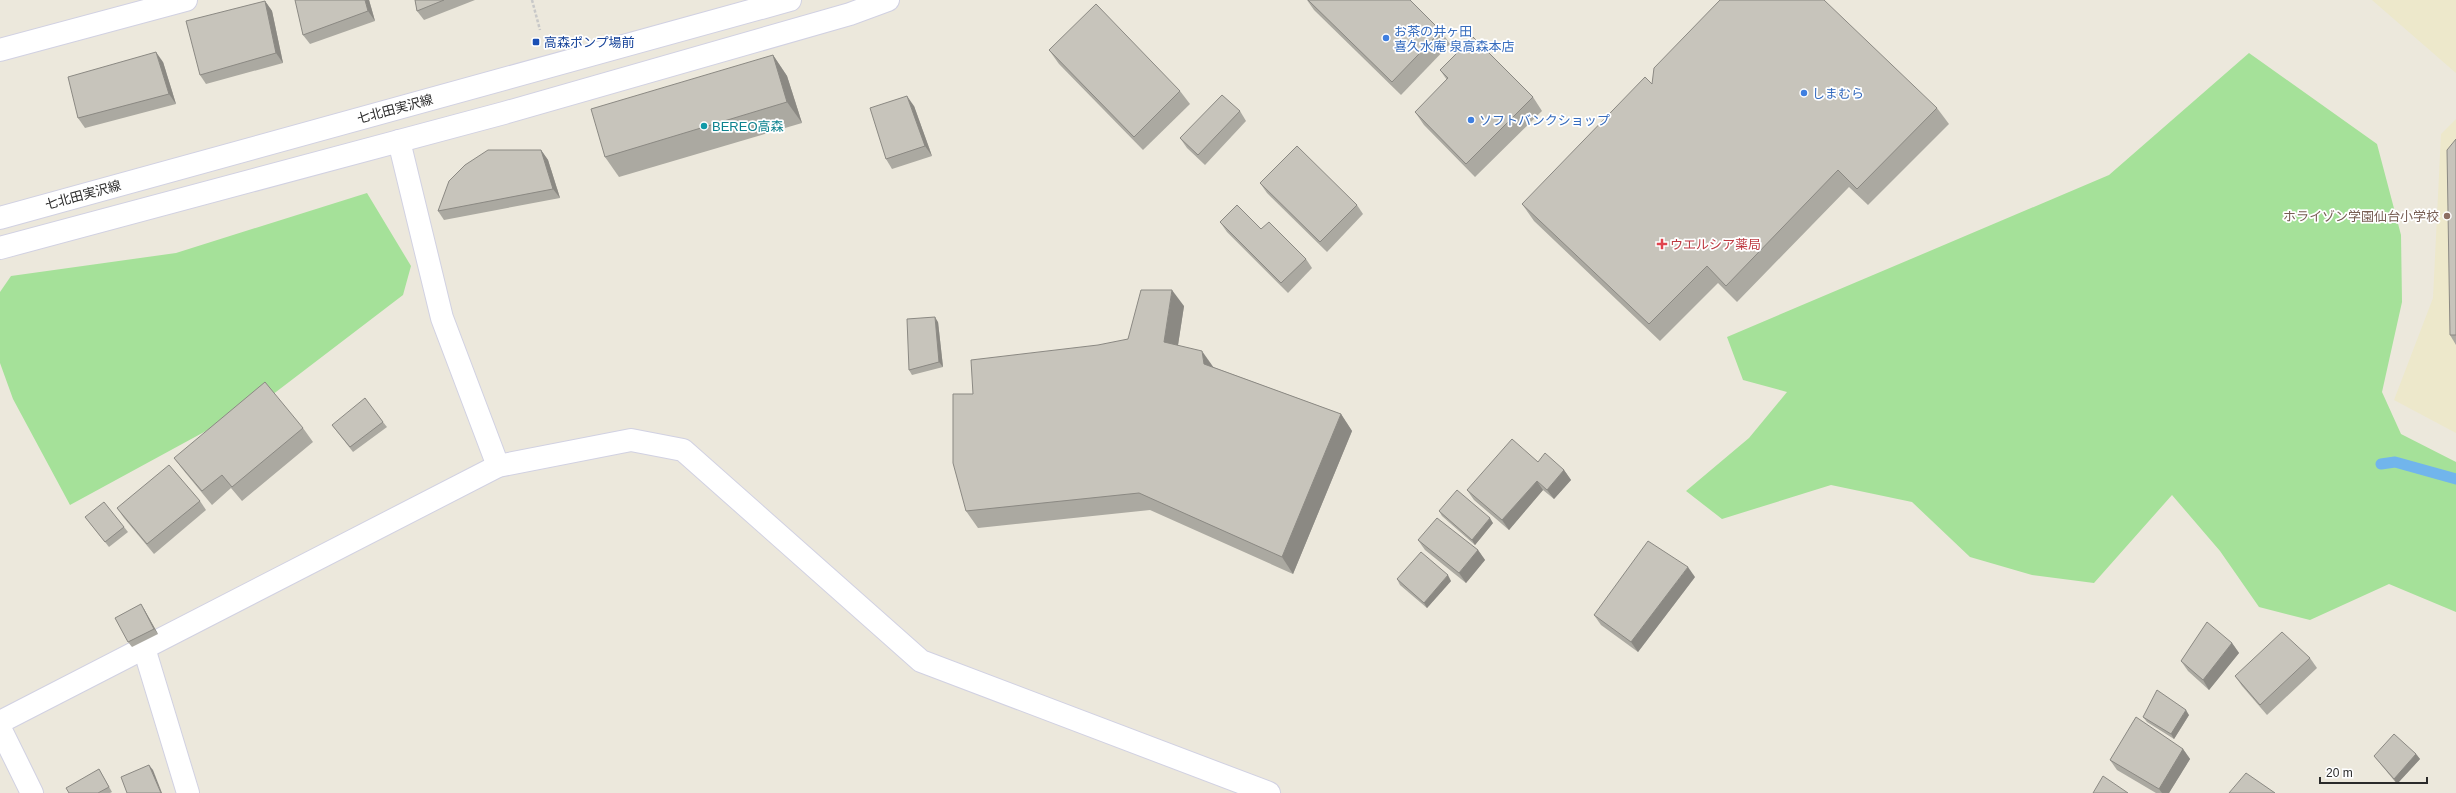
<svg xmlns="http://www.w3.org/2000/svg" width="2456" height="793" viewBox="0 0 2456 793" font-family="Helvetica,'Noto Sans JP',sans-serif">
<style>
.education{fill:#ede8cb}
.green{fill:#a5e199}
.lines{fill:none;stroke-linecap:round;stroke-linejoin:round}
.stream{stroke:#71b5ec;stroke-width:11}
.minor-casing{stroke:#d1d1e2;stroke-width:24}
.path{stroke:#c8c8c8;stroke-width:2.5;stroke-dasharray:3 2;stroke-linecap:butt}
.minor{stroke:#fff;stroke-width:22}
.wall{fill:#aba9a1}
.shaded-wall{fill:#8b8983}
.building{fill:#c7c4bb;stroke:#8b8983}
.shop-dot{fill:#3f7fe0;stroke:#fff;stroke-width:1.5}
.transit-dot{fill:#1a4fb4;stroke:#fff;stroke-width:1.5}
.culture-dot{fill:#0f9aa8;stroke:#fff;stroke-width:1.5}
.education-dot{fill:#8d6e63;stroke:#fff;stroke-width:1.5}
.health-dot{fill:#e0444e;stroke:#fff;stroke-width:1.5}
.labels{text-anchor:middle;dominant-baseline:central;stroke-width:3.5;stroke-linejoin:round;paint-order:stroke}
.shop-label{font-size:13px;fill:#366cbe;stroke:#fff;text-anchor:start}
.transit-label{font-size:13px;fill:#164399;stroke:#fff;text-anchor:start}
.street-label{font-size:13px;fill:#2a2a2a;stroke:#fff}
.culture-label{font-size:13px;fill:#0d838f;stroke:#fff;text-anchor:start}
.education-label{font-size:13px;fill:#785e54;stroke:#fff;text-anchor:end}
.health-label{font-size:13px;fill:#be3a42;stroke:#fff;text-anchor:start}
</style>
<rect width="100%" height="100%" fill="#ece8dc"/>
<g class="education">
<polygon points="2372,0 2456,0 2456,73"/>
<polygon points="2456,119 2456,433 2394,400 2433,298 2441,134"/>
</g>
<g class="green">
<polygon points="2249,53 2377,144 2401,235 2402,302 2382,392 2401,434 2456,462 2456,612 2389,584 2310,620 2259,607 2220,551 2172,495 2094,583 2032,575 1970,557 1912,502 1831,485 1722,519 1686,491 1749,438 1787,392 1743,380 1727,337 2109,175"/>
<polygon points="367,193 411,266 403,295 272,395 70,505 13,399 0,363 0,292 11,276 176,253"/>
</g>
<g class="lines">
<polyline class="stream" points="2381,464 2395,462 2456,479"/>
<g class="minor-casing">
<g id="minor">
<polyline points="0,50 186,0"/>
<polyline points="399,141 442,318 498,466"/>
<polyline points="0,218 790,0"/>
<polyline points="0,248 504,113 850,14 888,0"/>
<polyline points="144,648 188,793"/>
<polyline points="0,722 498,466 631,440 683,450 921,661 1269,793"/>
<polyline points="0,728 32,793"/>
</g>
</g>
<polyline class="path" points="532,0 540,30"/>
<use href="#minor" class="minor"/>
</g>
<g class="wall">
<polygon points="369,0 375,21 310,44 303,35"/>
<polygon points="415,0 475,0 424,20 417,11"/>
<polygon points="1307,0 1410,0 1441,31 1450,44 1401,95 1314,10"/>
<polygon points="265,1 272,11 283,63 206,84 200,75"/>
<polygon points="1049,50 1180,91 1190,104 1143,150 1059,64"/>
<polygon points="773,55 787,76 802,123 619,177 605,157"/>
<polygon points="163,62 176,104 85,128 78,118"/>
<polygon points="1440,70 1533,97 1542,111 1475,177 1424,125 1415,112 1447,80"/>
<polygon points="914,106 932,156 892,169 886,159"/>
<polygon points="1937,108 1949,124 1868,205 1849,187 1737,302 1718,283 1660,341 1534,221 1522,204"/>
<polygon points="1240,111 1246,121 1205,165 1187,148 1180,138"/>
<polygon points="2456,139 2456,345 2450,335"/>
<polygon points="541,150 548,160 560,198 444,220 438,211"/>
<polygon points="1260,183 1357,205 1363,214 1327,252 1267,193"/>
<polygon points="1220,222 1261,229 1306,259 1312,268 1288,293 1227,232"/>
<polygon points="1184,306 1178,345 1213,367 1341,414 1352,431 1293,574 1150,510 978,528 966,511 973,394 1128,339"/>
<polygon points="938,322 943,367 912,375 909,370"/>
<polygon points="383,422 387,427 353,452 332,425"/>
<polygon points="303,428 313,442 242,501 231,488 212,505 184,471 174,458"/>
<polygon points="1538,462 1564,470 1571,480 1554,499 1543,490 1509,530 1474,500 1467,490"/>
<polygon points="200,501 206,510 154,554 124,518 117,508"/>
<polygon points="1439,511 1493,523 1475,545 1442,516"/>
<polygon points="85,517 124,527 128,532 109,547"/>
<polygon points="1418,540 1478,550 1485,560 1466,583 1425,550"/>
<polygon points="1695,577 1638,652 1601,625 1594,615"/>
<polygon points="1397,579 1451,581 1427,608 1400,585"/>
<polygon points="144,609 158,634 132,647 128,642"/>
<polygon points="2232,643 2239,653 2209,690 2188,671 2181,661"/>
<polygon points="2310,658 2317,668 2267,715 2242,686 2235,676"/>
<polygon points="2189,715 2174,739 2147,722 2143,717"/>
<polygon points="2183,749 2190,759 2169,793 2156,793 2117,770 2110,760"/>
<polygon points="2416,754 2420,759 2397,784 2374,756"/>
<polygon points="99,769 112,792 110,793 69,793"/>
</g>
<g class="shaded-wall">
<polygon points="365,0 369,0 375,21 368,11"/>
<polygon points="265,1 272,11 283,63 276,53"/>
<polygon points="156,52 163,62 176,104 169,94"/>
<polygon points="773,55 787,76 802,123 787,102"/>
<polygon points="907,96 914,106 932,156 925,146"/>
<polygon points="541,150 548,160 560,198 553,189"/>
<polygon points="1172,290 1184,306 1176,358 1164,342"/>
<polygon points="935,317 938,322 943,367 939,362"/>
<polygon points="1202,351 1214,368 1204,364"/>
<polygon points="1341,414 1352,431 1293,574 1282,557"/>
<polygon points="1564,470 1571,480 1554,499 1547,490"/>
<polygon points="1537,481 1543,490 1509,530 1502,520"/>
<polygon points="1490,518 1493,523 1475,545 1472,540"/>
<polygon points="1478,550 1485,560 1466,583 1459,573"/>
<polygon points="1688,567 1695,577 1638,652 1631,642"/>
<polygon points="1448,575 1451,581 1427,608 1424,603"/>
<polygon points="141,604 144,609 158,634 154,629"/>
<polygon points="2232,643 2239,653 2209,690 2203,680"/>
<polygon points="2186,710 2189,715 2174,739 2171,734"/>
<polygon points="2183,749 2190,759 2169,793 2162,793 2159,789"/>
<polygon points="2416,754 2420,759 2397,784 2394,779"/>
<polygon points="149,765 153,770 162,793 161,793"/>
</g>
<g class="building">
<polygon points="295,0 365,0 368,11 303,35"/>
<polygon points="415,0 444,0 417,11"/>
<polygon points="1308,0 1410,0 1441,31 1392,82"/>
<polygon points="1720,0 1824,0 1937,108 1857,189 1838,170 1726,286 1707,266 1649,324 1522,204 1645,77 1652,84 1654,68"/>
<polygon points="265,1 276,53 200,75 186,21"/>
<polygon points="1096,4 1180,91 1134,137 1049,50"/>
<polygon points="1473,37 1533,97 1466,164 1415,112 1448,78 1440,70"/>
<polygon points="156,52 169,94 78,118 68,77"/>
<polygon points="773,55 787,102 605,157 591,109"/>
<polygon points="1222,95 1240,111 1198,155 1180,138"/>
<polygon points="907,96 925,146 886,159 870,108"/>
<polygon points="2456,139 2456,335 2450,335 2447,150"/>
<polygon points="1297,146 1357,205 1320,242 1260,183"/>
<polygon points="488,150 541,150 553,189 438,211 449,181 465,165"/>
<polygon points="1237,205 1261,229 1269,222 1306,259 1281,283 1220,222"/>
<polygon points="1141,290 1172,290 1164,342 1202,351 1204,364 1341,414 1282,557 1139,493 966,511 953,463 953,394 973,394 971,360 1098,345 1128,339"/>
<polygon points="935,317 939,362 909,370 907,319"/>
<polygon points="265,382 303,428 232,487 222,475 202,491 174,458"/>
<polygon points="365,398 383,422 350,447 332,425"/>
<polygon points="1512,439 1538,462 1545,453 1564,470 1547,490 1537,481 1502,520 1467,490"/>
<polygon points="169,465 200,501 147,544 117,508"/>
<polygon points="1457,490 1490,518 1472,540 1439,511"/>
<polygon points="104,502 124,527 105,542 85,517"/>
<polygon points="1437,518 1478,550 1459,573 1418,540"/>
<polygon points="1648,541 1688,567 1631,642 1594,615"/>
<polygon points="1421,552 1448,575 1424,603 1397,579"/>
<polygon points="141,604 154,629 128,642 115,618"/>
<polygon points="2207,622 2232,643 2203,680 2181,661"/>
<polygon points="2282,632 2310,658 2260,705 2235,676"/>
<polygon points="2157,690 2186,710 2171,734 2143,717"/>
<polygon points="2136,717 2183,749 2159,789 2110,760"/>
<polygon points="2394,734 2416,754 2394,779 2374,756"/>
<polygon points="149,765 161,793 127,793 121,777"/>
<polygon points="99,769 109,787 98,793 69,793 66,788"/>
<polygon points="2246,773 2275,793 2229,793"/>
<polygon points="2103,776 2128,793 2093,793"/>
</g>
<g class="shop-dot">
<circle cx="1386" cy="38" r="4"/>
<circle cx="1804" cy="93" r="4"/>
<circle cx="1471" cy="120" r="4"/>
</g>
<rect class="transit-dot" x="532" y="38" width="8" height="8" rx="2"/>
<circle class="culture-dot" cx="704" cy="126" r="4"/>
<circle class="education-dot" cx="2447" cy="216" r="4"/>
<path class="health-dot" d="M1660 238h4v4h4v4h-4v4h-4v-4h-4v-4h4z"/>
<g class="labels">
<g class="shop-label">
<text x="1394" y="31">お茶の井ヶ田<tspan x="1394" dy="15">喜久水庵 泉高森本店</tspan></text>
<text x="1812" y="93">しまむら</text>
<text x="1479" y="120">ソフトバンクショップ</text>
</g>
<g class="transit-label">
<text x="544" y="42">高森ポンプ場前</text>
</g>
<g class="street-label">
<text transform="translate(395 109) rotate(-15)">七北田実沢線</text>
<text transform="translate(83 195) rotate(-15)">七北田実沢線</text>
</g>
<g class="culture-label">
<text x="712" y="126">BEREO高森</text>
</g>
<g class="education-label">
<text x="2439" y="216">ホライゾン学園仙台小学校</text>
</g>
<g class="health-label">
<text x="1670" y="244">ウエルシア薬局</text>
</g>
</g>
<path d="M2320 777v6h107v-6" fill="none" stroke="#2a2a2a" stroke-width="2"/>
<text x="2326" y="777" font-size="12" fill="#2a2a2a" stroke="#ffffff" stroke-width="3" paint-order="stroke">20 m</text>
</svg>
